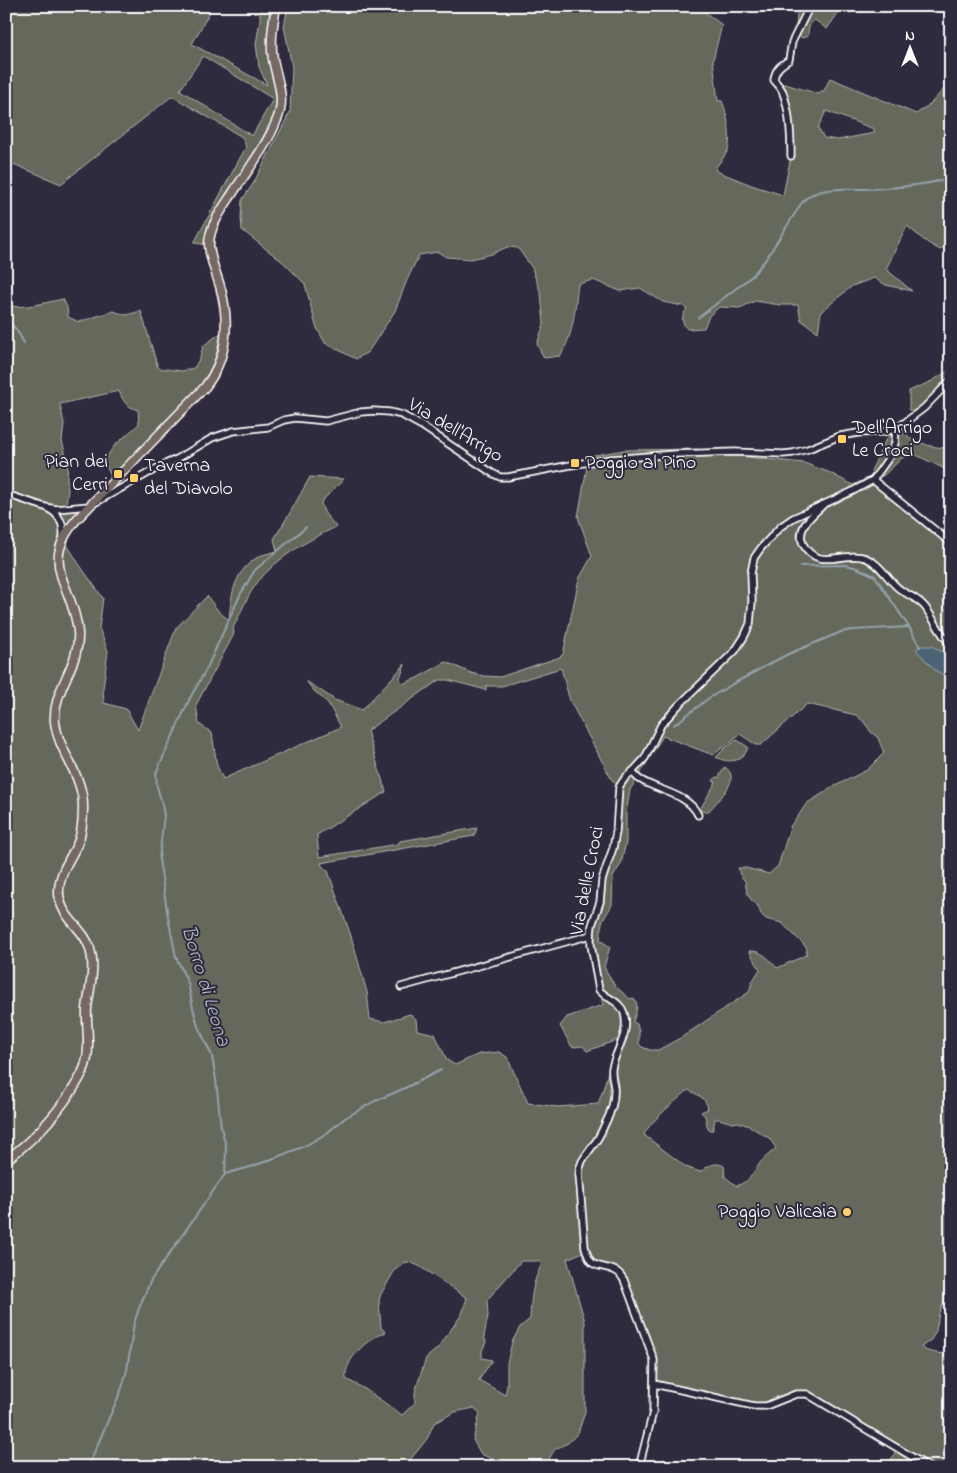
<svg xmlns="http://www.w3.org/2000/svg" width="957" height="1473" viewBox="0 0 957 1473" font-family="'Indie Flower',sans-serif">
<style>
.green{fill:#65695b;stroke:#b2b4ad;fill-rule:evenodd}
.water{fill:#4b6474;stroke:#93a2ac}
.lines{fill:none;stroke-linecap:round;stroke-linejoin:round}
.stream{stroke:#93a2ac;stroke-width:2}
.minor-casing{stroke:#fff;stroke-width:9}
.major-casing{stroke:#fff;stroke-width:11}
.minor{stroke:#2f2a3d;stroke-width:5.5}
.major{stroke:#766964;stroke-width:8}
.poi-dot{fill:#ffd166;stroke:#2f2a3d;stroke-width:2}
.labels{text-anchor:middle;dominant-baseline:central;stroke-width:4;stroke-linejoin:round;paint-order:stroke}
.poi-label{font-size:20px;fill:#fff;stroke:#2f2a3d;text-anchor:start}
.street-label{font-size:20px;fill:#fff;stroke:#2f2a3d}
.water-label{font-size:21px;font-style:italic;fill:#aeb9c0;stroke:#2f2a3d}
</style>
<rect width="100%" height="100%" fill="#2f2a3d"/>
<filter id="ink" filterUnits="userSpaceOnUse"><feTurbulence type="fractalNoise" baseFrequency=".02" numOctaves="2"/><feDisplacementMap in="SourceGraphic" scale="10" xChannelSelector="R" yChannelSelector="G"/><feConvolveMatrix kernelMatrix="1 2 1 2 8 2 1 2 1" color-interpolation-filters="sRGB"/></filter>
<g filter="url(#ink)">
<g class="green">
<path d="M6,6H213L192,44L267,85L259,67L256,44L260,20V6H276L272,32L280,85L277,121L225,204L209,245L194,243L246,147L242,137L172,96L61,184L6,161ZM203,56L273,99L252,136L180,90Z"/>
<path d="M288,6H707L706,13L722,25L713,60L718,101H722C727,112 732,139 728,150C725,156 720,162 716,167V171L754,186L783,195L791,156L786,107L780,87L785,84L819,94L821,91H824L830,78L916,114L929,105L951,82V242L940,250L925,241L907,226L886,269L912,291L886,285L874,278L852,286L821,312L818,332L801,320L798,305H780L755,301L740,308L719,307L709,316L704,328L687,329C681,321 681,317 687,309L683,306L663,302L640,288L620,291L593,280L578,284C575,308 574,335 560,356L544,358L537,344L544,324L541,294L532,268L518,248L507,247L492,254L471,259L446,257L438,252L419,255L407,280L395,311L368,352L356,359L325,343L316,326L305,284L284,263L242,230L241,218L242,200L253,184L290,112L292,67L284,26ZM826,111L874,129V133L838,140L824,138L818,128Z"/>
<path d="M800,6H846L838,10L836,16L827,29L815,20C809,24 808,29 808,36L802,38L796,33L797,13Z"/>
<path d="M63,299L67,307L68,317L79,322L113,311L126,315L141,311L158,368L182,371L194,368L200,358L203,346L226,329L213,377L113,481L104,461L114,446L139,424L138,410C126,406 124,403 119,391L60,404L64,424L62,441L68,463L67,478L68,491L65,509L89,506L63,538L79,564L103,598L99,628L108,651L103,689L104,703L126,709L138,730L176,628L207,596L219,612L229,620C231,595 234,571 258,557C263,554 271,553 277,551L274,539L291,511L310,477L344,479L321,502C323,515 329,517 336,527C308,540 276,558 257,583C247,596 241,613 233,628L234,633L233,636L196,705L199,724L212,733L217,766L223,779L341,727L328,703L314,691L306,681L335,700L362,710L405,664L400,679L402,684L417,678L446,662L471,673L484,676L500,677L560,657L563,654L579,579L592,556L578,517L589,456L624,450L696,449L755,458L804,463L828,472L853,485L868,478L873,480L951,542V657L932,646L917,651L935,670L951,679V1285L939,1313L936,1331L931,1340L921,1347C926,1353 942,1353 951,1355V1467H887L897,1449L802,1393L766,1406L654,1384V1360L619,1273L599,1267L585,1251L567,1259L585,1322V1412L578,1433L568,1443L555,1449L544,1467H485L492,1459L481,1454L473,1440L480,1413L474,1408L455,1412L434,1423L427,1439L410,1460V1465L413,1467H6V305C24,310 46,302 63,299ZM561,668L570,701L612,780L619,787L613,848L602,888L591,935L598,983L603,1005L567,1017L560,1026L572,1047L583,1046L587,1051L617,1040L603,1090L598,1104L558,1107L528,1103L507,1057L499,1052L479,1054L455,1065L447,1060L435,1034L417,1030L416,1019L410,1014L384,1022L370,1019L367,992L351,936L328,871L322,866L321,863L474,836L477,828L400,841L398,844L319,857L317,835L386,792L367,731L439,680H448L486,690V686H502ZM807,704L856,715L864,722L871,732L878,738L884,753L867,770L833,787L806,804L799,815L791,825L778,866L769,874L746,868H738L740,875L745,881L747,893L752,901L758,906L761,914L766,919L782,923L807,948L806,955L777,968C769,959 762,950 749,951L760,969L752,982L749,992L682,1037L658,1050H650L642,1047L639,1044V1032L637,1024L633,1022C635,1014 640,1005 634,998L630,999L615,986L604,967L610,947L600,940L602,922L612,905L613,877L621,864L626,842V813L630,790L663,736L713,755L740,734L756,745H761ZM688,1090C696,1094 707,1098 708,1109L701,1112L705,1116L707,1125L709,1130H713L715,1119H719L733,1123L738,1122L749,1126L769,1138L776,1148C770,1154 762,1159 758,1166C749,1178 752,1179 737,1186L725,1177L724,1166C715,1161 708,1166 700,1172L686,1167L644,1135C649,1122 676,1101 688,1090ZM521,1261H539L542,1264C532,1282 531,1299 530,1319L520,1327L512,1342L507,1363V1386L505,1395L479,1380L492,1360L482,1358V1351L486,1342L484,1336L488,1316L487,1300ZM406,1262L412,1263L419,1266L467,1298L462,1314L438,1348L426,1358L415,1392V1403L402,1415L365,1389L346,1379C344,1359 368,1338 386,1332L381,1328L379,1300L381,1294L395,1270Z"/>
<polygon points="951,369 951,378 939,386 926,405 916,412 909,410 909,391 932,381"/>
<polygon points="902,425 909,438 930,446 951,449 951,472 914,454 902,458 883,476 875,477 871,471 886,439"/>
<path d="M737,740L748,747C744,762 728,764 716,757L726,747Z"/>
<path d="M725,767C737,776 729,787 722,796C717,801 713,807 708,812L699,811L716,782L713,781L716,777L718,778Z"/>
</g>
<polygon class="water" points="921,646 932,646 951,657 951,679 935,670 917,651 917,648"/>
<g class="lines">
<g class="stream">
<path d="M698,318L752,276L766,259L801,204C804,200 808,196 813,194C828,187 850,189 866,189C895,188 923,186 951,178"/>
<path d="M6,321C16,326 19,334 24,343"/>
<polyline points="800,566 846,565 857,568 875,576 909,627 920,647"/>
<polyline points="674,725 709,698 731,685 786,655 841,632 852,630 909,627"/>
<polyline points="225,1174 254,1166 305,1146 327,1133 345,1118 373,1102 405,1088 441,1070"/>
<polyline points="88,1467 122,1388 127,1370 134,1323 141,1303 151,1280 225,1174 226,1147 221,1127 216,1080 212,1056 198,1026 193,1008 188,983 176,957 168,917 159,859 164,815 161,800 157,787 156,773 190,698 207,668 240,595 255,570 306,527"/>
</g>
<g class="minor-casing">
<g id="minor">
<path d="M791,156C791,136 790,111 783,93C782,88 777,84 774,80C775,69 781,65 789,60L792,42L810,6"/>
<polyline points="873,480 951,543"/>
<polyline points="6,494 45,507 56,509 89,506 163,465 177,459 212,438 233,431 268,427 284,420 295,418 326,421 361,412 374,411 389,412 402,415 422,426 492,473 500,477 508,477 576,464 611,459 675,454 735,452 783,454 793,453 808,449 840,436 858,433 882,432 896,429 924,408 951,380"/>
<path d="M822,506C812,516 796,528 803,544C818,572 844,550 866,558C879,563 887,578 897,587C906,595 917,597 925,607C934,619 940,634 951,645"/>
<path d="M49,509C60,515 64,525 63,537"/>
<path d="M632,772C635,775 638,779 641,780C658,791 689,794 698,815"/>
<polyline points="401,987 591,935"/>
<polyline points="654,1384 754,1406 766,1406 796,1394 807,1394 929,1467"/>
<path d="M639,1467L653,1412L654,1360L624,1280C622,1277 620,1273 616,1271C598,1262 592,1273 585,1247L579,1174C579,1161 587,1155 594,1144C599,1138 602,1131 605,1124C611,1113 615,1100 614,1087C613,1081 611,1075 612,1068C616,1049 630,1034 624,1013C620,1001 607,999 599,990L591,945V935L592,925L600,902L602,880L613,848L616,832L619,787L625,778L635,769L645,758L661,725L678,706L735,651L744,637L750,624L752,602L751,573L754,558L761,548L780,527L793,518L851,492L873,480L890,456L895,443L896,429"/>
</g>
</g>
<g class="major-casing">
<path id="major" d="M6,1160C32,1141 53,1119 71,1092C78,1081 85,1071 87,1058C90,1042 86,1025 87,1009C89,989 96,968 90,949C84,927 61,919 59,894C58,875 69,861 77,845C82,834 83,820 83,808C84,775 58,752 55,722C52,690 81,664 78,632C74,585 37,565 77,519L205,387C228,358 230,321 220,286C216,273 210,259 209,245C209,225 224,207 234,191C248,170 267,145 276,122C287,99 277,82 273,59C270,42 273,24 276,6"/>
</g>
<use href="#minor" class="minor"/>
<use href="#major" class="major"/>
</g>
</g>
<g class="poi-dot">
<rect x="837" y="434" width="10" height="10" rx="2.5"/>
<rect x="570" y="458" width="10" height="10" rx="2.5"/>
<rect x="113" y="469" width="10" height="10" rx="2.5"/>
<rect x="129" y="473" width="10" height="10" rx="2.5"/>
<circle cx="847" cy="1212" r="5"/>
</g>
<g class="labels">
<g class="poi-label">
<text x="852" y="428">Dell'Arrigo<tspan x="852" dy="23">Le Croci</tspan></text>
<text x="108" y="462" text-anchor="end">Pian dei<tspan x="108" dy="23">Cerri</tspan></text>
<text x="585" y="463">Poggio al Pino</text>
<text x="144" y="466">Taverna<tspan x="144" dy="23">del Diavolo</tspan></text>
<text x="837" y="1212" text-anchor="end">Poggio Valicaia</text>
</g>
<g class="street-label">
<text transform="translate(455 431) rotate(31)">Via dell'Arrigo</text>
<text transform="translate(588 881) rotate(-79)">Via delle Croci</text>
</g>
<g class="water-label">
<text transform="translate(205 986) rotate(73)">Borro di Leona</text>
</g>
</g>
<rect width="957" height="1473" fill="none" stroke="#2f2a3d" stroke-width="25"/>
<rect x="12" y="12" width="932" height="1448" fill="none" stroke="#fff" stroke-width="2" filter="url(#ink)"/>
<g transform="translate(910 48)" stroke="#2f2a3d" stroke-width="4" paint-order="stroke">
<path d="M0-4L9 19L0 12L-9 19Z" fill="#ffffff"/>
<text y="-8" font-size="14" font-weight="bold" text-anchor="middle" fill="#ffffff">N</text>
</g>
</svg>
